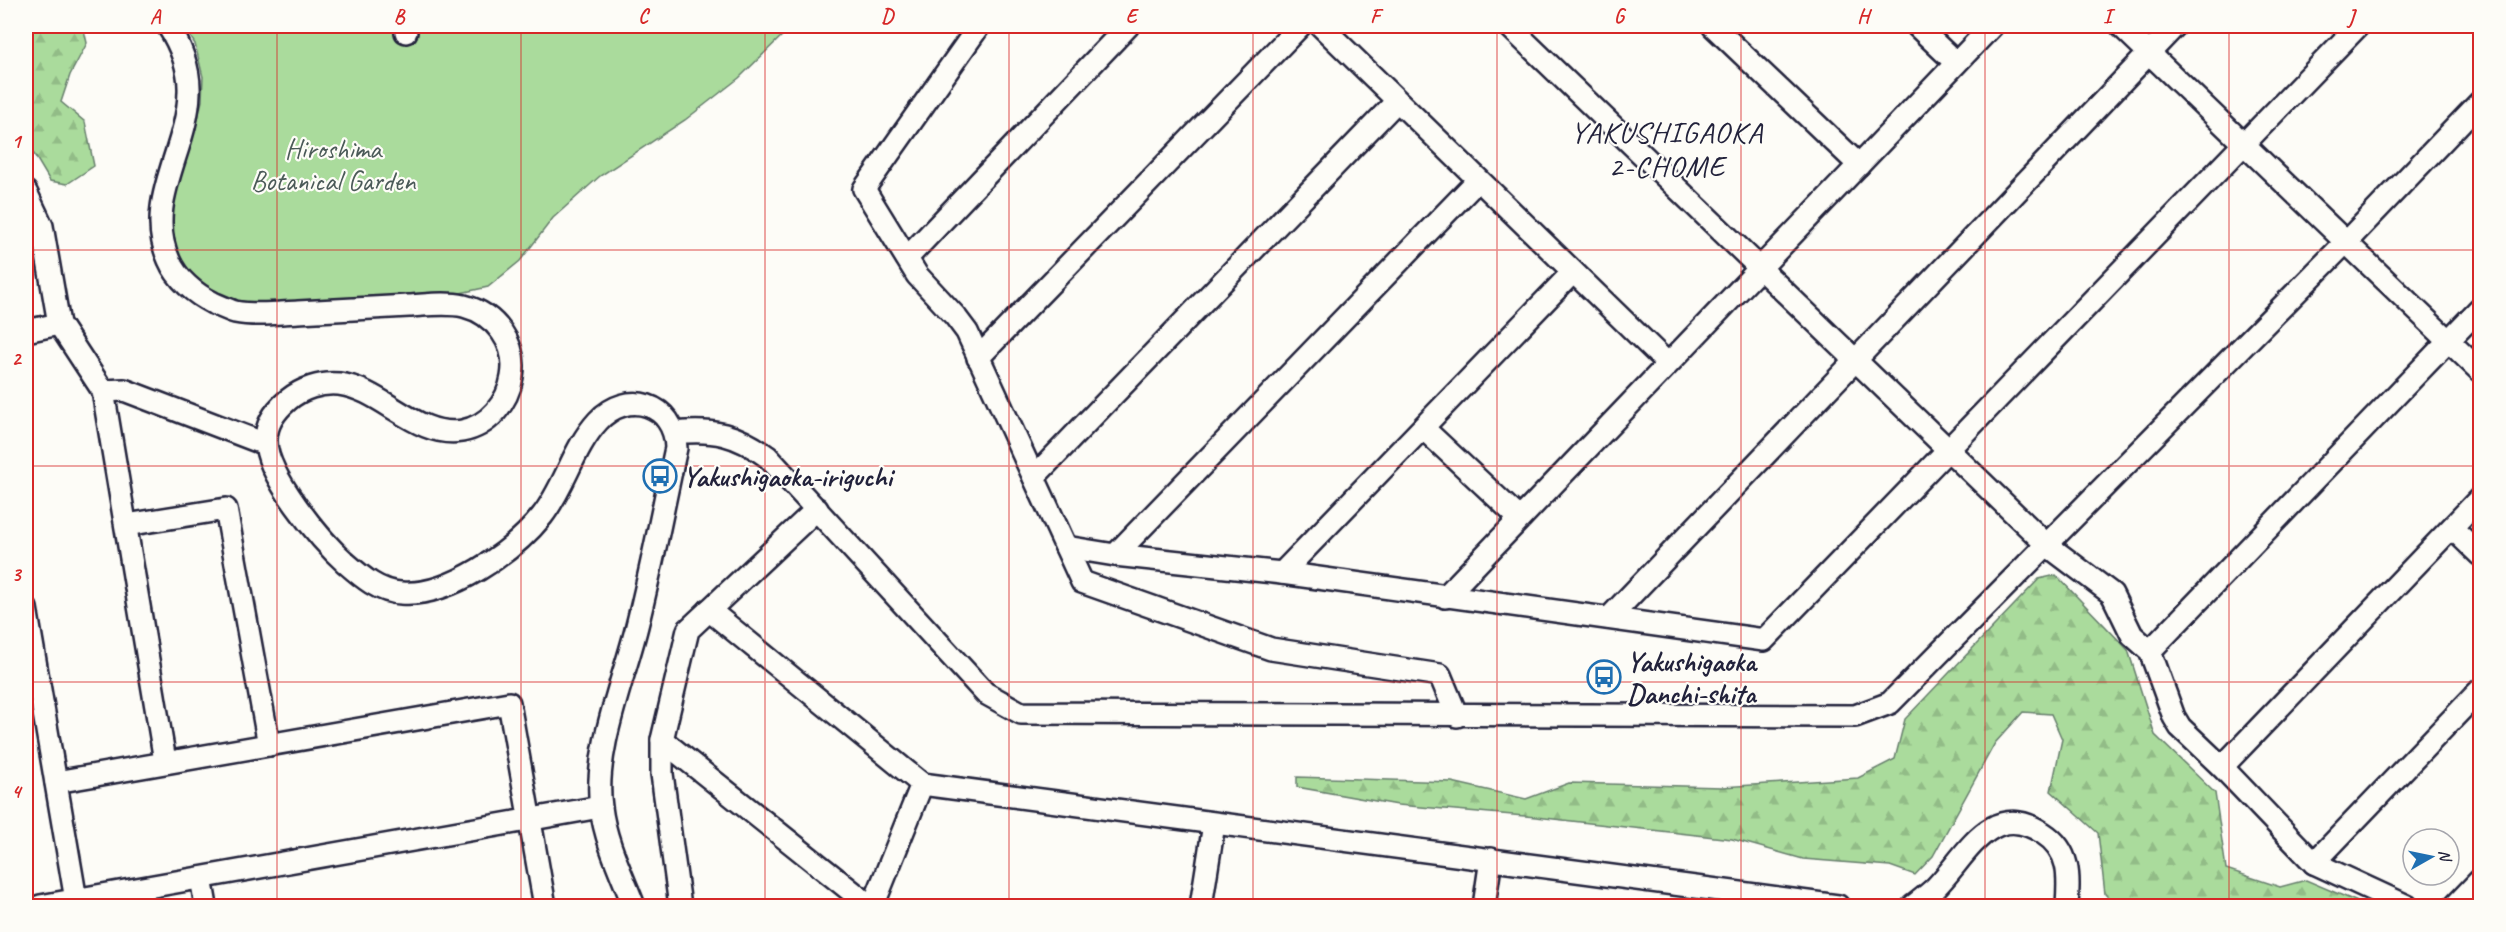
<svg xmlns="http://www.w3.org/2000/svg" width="2506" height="932" viewBox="0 0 2506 932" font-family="Caveat,sans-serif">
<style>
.forest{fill:url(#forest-firs);stroke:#667e6c;stroke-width:1.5}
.green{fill:#aadb9c;stroke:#667e6c;stroke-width:1.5}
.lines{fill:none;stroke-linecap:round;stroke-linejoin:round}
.minor-casing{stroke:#22223b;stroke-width:26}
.minor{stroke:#fdfcf7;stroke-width:21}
.grid{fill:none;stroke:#d62828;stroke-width:1.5;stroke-opacity:0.55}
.labels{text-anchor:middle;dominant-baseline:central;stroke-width:4.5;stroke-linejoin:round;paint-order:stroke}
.park-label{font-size:28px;fill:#4b5a58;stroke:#fdfcf7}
.poi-label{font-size:28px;font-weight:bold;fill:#22223b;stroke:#fdfcf7;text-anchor:start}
.neighbourhood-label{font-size:30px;letter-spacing:1.5px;fill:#22223b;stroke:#fdfcf7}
.neatline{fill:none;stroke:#d62828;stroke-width:2}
.grid-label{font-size:20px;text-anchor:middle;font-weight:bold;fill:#d62828}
</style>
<defs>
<pattern id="forest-firs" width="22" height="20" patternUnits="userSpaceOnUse" patternTransform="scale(1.5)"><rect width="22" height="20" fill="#aadb9c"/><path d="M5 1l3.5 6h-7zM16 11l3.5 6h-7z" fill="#92bc87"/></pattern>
</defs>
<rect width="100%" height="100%" fill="#fdfcf7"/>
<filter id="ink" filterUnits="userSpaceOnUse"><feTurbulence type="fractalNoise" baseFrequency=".0167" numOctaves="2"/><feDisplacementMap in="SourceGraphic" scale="12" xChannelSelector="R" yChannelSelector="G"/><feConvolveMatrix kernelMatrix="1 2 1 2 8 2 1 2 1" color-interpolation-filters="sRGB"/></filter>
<g filter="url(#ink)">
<g class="forest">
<polygon points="26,26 83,26 87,43 70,75 61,102 85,122 94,166 67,184 50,181 26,141"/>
<polygon points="2056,575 2128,650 2155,735 2215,793 2226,869 2280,887 2306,880 2367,906 2116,906 2105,894 2098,833 2051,791 2062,739 2051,714 2023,712 1995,743 1933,856 1915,875 1890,866 1803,859 1732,839 1536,817 1398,805 1297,787 1297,777 1452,782 1526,799 1569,783 1722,787 1858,778 1895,759 1905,719 2039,579"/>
</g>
<polygon class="green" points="184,26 792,26 739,78 685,120 600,176 553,218 520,261 488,287 442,297 266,307 234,302 197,283 180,263 170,242 171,204 195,130 202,101 203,77 195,44"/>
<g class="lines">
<g class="minor-casing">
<g id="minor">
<path d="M168,26C180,44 190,69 189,92C188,150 143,203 169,260C177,279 195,294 213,303C220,306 229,310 235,312C255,316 278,313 298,312C335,310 372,308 409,306C426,305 447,302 464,306C495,314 518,344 512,377C508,402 489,426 462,431C417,439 382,389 339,384C321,382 301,389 288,400C275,411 266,424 266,440C265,474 321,541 346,563C362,577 379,592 401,593C449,597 513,552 542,516C565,487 573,448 598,421C627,389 675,403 676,448C663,507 652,567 637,626C624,679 593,753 601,807C605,841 622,875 634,906"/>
<polyline points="405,26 406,32"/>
<polyline points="979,26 864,189 917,275 955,316 967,332 1082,582 1271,649 1440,675 1457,716"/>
<polyline points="1321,26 1667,363"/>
<polyline points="1509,26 2047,545 2112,594 2132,635 2150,651 2174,717 2180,727 2222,767 2314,863 2407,906"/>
<polyline points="1713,26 1859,165"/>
<polyline points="1917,26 1956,63"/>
<polyline points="2121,26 2480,371"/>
<polyline points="26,192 42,226 59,324 103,391 165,761"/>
<polyline points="907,258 1128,26"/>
<polyline points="26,331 59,324"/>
<polyline points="978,358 1300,26"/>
<polyline points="103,391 124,390 265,444"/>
<polyline points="1423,428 1519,518"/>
<path d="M675,433C714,429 737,434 768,457L985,693L1021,713L1855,716L1890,703L2347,241L2480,102"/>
<polyline points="1034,477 1397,101"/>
<polyline points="126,525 226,509 269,745"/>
<polyline points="2452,528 2480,555"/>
<polyline points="1066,547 1115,555 1282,573 1764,640 2358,26"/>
<polyline points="1115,555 1478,180"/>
<polyline points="1282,573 1573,272"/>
<polyline points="1445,597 1992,26"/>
<polyline points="26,608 76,900"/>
<polyline points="709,610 922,784 873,906"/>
<polyline points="1609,618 2175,26"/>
<polyline points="2150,651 2480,308"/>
<polyline points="662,740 870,906"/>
<polyline points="2222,767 2480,498"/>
<polyline points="56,782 509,703 545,906"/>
<polyline points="922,784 1838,906"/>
<polyline points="2314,863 2480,690"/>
<polyline points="201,878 206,906"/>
<polyline points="40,906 600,807"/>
<polyline points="680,906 662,774 662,740 688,630 817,509"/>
<polyline points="1201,906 1214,824"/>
<polyline points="1484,906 1491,859"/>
<path d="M1913,906C1920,901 1927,895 1934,889C1966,858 1990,798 2043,833C2071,851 2069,877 2067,906"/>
<polyline points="2455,906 2480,880"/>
</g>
</g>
<use href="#minor" class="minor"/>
</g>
</g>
<path class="grid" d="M277,26V906M521,26V906M765,26V906M1009,26V906M1253,26V906M1497,26V906M1741,26V906M1985,26V906M2229,26V906M26,250H2480M26,466H2480M26,682H2480"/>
<defs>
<g id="bus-ring" transform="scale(1.725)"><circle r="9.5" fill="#fdfcf7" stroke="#1f6fb2" stroke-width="1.5"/><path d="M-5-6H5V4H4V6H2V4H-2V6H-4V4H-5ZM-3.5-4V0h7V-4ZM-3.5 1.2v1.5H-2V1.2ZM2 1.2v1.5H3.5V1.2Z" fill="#1f6fb2"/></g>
</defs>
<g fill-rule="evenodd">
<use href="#bus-ring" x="660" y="476"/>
<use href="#bus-ring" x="1604" y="677"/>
</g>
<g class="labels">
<g class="park-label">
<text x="333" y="148">Hiroshima<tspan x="333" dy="32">Botanical Garden</tspan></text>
</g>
<g class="poi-label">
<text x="683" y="476">Yakushigaoka-iriguchi</text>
<text x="1627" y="661">Yakushigaoka<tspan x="1627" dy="32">Danchi-shita</tspan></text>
</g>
<g class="neighbourhood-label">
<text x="1667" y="132">YAKUSHIGAOKA<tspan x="1667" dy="34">2-CHOME</tspan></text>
</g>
</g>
<rect width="2506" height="932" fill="none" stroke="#fdfcf7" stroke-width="66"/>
<g transform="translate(2431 857) rotate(81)"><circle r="28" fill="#fdfcf7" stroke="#a5a5ac" stroke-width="1.5"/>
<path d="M0-4.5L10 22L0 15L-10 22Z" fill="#1f6fb2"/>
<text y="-9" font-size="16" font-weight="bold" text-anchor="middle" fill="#22223b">N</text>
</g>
<rect x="33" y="33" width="2440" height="866" class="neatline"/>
<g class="grid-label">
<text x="155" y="23">A</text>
<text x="399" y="23">B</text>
<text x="643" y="23">C</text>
<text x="887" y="23">D</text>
<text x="1131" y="23">E</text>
<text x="1375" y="23">F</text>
<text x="1619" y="23">G</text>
<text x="1863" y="23">H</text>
<text x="2107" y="23">I</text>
<text x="2351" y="23">J</text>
<text x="16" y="148">1</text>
<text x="16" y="365">2</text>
<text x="16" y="581">3</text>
<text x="16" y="798">4</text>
</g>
</svg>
